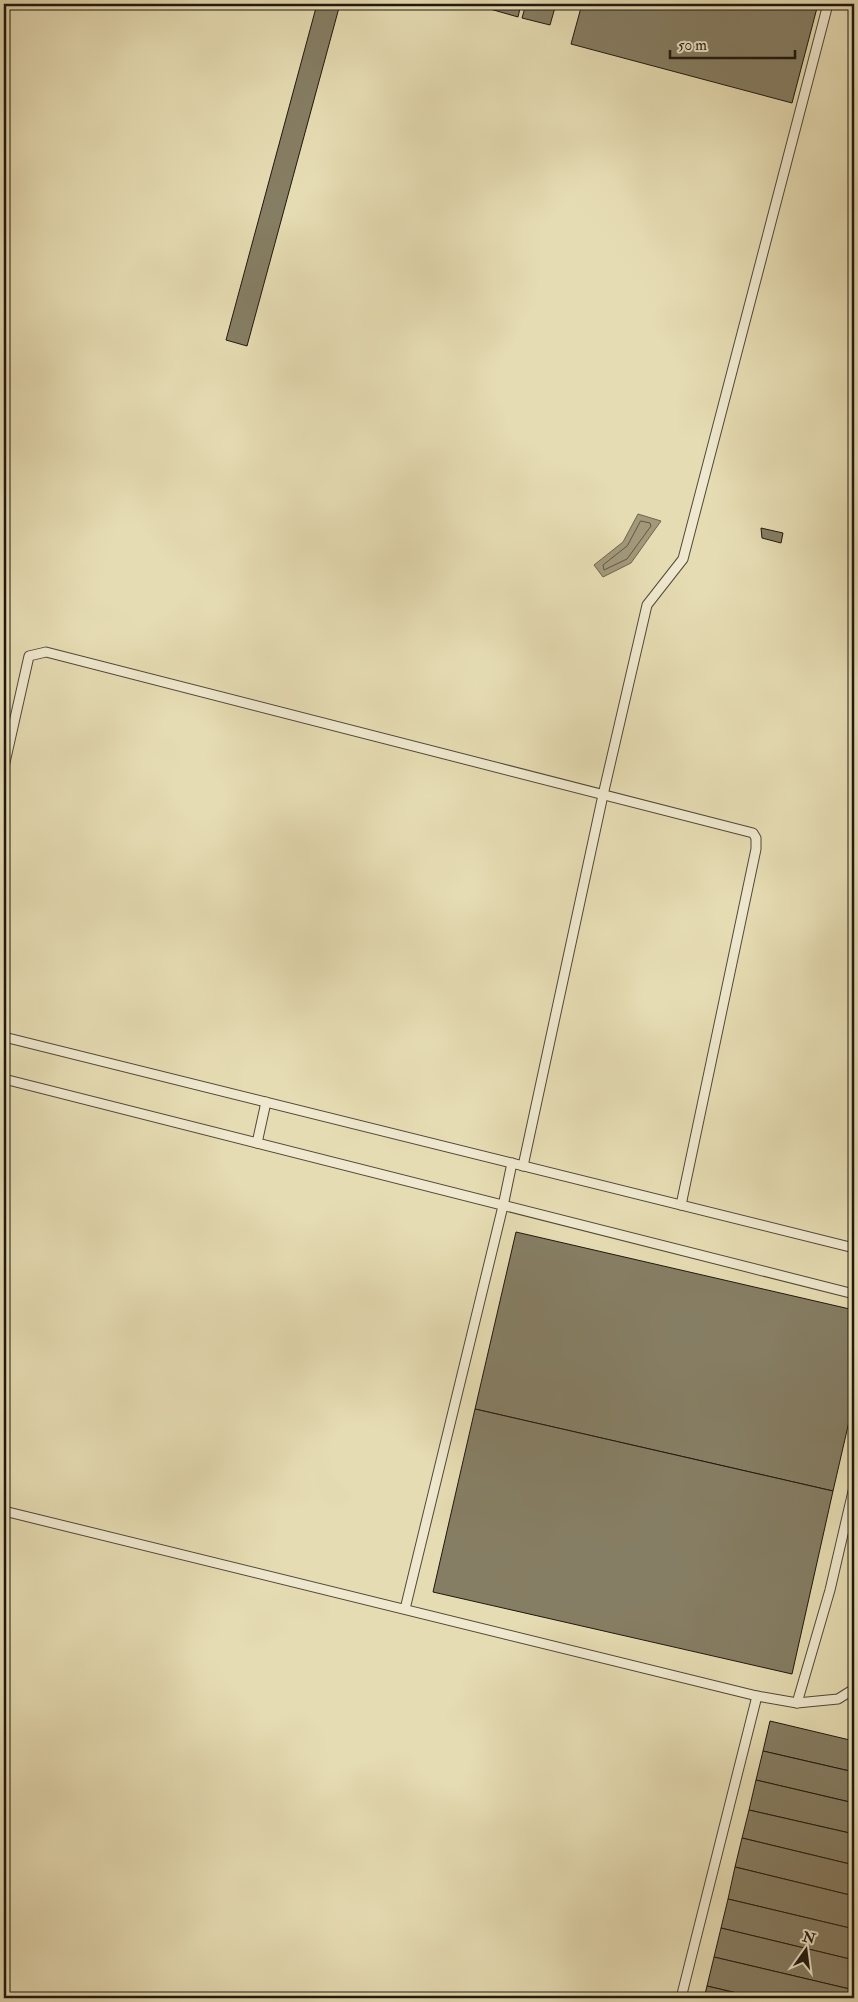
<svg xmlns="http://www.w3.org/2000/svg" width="858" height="2002" viewBox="0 0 858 2002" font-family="'IM FELL Double Pica',serif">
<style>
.water{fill:#a2997b;stroke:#6e654f}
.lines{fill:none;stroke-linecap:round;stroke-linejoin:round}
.shore{stroke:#605844;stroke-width:1}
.building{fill:#867e64;stroke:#1f180e}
.lane-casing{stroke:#514937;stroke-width:11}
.lane{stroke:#efe8ce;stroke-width:9}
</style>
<rect width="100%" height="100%" fill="#e6dcb3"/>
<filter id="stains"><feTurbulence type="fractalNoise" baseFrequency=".004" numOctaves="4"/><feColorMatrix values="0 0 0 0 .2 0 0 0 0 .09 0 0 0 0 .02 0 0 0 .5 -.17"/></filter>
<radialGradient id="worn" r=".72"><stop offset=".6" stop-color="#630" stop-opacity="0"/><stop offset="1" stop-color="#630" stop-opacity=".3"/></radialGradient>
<polygon class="water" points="638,514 661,521 631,563 603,577 594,565 623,542"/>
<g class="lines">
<polygon class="shore" points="641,521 650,523 651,526 627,559 604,570 603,565 627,546"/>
</g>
<g class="building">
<polygon points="317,4 340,4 247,346 226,340"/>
<polygon points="491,4 521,4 518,17 490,9"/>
<polygon points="526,4 556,4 550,25 522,18"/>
<polygon points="582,4 818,4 792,103 571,44"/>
<polygon points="761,528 783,533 781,543 762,538"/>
<polygon points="516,1232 854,1310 854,1400 833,1491 475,1409"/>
<polygon points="475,1409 833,1491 792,1674 433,1592"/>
<polygon points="770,1721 854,1741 854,1772 763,1751"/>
<polygon points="763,1751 854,1772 854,1803 756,1780"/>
<polygon points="756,1780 854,1803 854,1834 749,1810"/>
<polygon points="749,1810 854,1834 854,1865 742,1838"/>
<polygon points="742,1838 854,1865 854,1896 735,1867"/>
<polygon points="735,1867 854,1896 854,1929 728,1899"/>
<polygon points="728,1899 854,1929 854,1960 721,1928"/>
<polygon points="721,1928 854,1960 854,1990 714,1957"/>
<polygon points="714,1957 854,1990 854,1998 758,1998 707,1986"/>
<polygon points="707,1986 758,1998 704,1998"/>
</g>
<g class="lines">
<g class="lane-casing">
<g id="lane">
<polyline points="4,767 29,656 46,652 753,833 756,838 756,849 681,1205"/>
<polyline points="4,1037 854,1248"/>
<polyline points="4,1079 854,1294"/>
<polyline points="257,1143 266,1102"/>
<polyline points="523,1166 603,795 647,605 683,559 828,4"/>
<polyline points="4,1511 757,1696"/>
<polyline points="405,1609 503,1206 512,1163"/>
<polyline points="797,1703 830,1590 854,1487"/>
<polyline points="681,1998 757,1696 797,1703 838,1699 854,1689"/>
</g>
</g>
<use href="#lane" class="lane"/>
</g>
<rect width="858" height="2002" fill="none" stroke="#e6dcb3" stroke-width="20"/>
<rect x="5" y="5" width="848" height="1992" fill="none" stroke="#1f180e" stroke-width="2.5"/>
<rect x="10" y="10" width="838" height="1982" fill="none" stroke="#1f180e"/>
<g transform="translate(806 1950) rotate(14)" stroke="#efe8ce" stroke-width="4" paint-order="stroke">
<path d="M0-4L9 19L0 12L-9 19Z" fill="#1f180e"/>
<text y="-8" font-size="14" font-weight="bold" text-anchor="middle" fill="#1f180e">N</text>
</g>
<path d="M670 50v8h125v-8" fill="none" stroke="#1f180e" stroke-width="2.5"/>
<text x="678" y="50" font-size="15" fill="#1f180e" stroke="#efe8ce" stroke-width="4" paint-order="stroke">50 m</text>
<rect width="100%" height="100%" filter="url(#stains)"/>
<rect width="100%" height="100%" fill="url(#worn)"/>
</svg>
